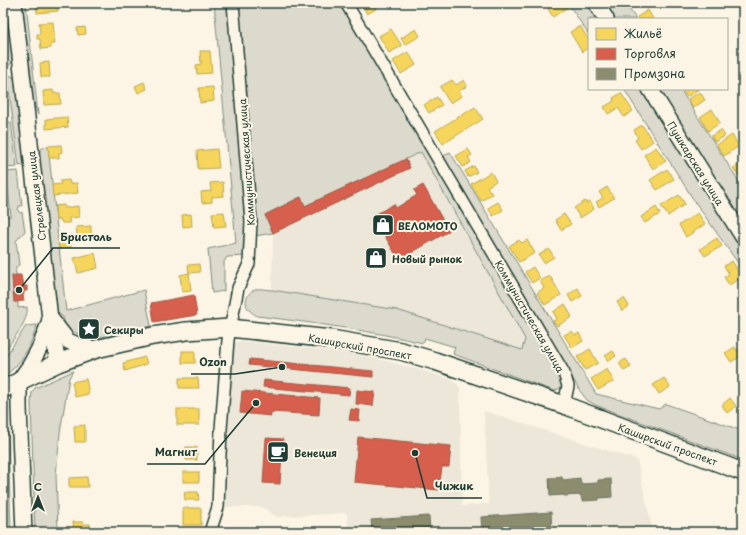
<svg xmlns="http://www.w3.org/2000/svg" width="746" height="535" viewBox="0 0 746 535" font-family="'Playpen Sans',sans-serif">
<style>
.built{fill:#ece7d8}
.green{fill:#dcdacc;stroke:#7e8c80}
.homes{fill:#f6d55c;stroke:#b6a750}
.shops{fill:#d6604d;stroke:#9f5646}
.industry{fill:#8c8c6e;stroke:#6b745d}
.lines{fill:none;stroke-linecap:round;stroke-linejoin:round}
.minor-casing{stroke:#1f3d34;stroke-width:14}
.secondary-casing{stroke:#1f3d34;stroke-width:18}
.primary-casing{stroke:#1f3d34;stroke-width:20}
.minor{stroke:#fcf5e5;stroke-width:11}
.secondary{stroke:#fcf5e5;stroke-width:15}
.primary{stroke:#fcf5e5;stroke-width:17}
.labels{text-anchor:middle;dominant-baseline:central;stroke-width:4;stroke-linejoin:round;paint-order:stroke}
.street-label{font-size:10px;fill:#1f3d34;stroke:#fcf5e5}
.poi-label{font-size:10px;font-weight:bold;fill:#1f3d34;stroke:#fcf5e5;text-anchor:start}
.leader{fill:none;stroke:#1f3d34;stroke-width:1.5}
.callout-dot{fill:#1f3d34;stroke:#fcf5e5;stroke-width:1.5}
.callout-label{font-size:11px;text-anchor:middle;font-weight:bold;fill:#1f3d34;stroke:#fcf5e5;stroke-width:4;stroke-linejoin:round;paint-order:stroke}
</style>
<rect width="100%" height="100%" fill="#fcf5e5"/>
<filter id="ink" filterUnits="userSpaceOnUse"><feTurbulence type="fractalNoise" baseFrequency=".025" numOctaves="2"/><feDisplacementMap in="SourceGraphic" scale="8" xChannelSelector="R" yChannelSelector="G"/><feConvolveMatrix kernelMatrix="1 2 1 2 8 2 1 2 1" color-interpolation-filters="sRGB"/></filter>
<g filter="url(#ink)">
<g class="built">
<polygon points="421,152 525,339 522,350 397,310 272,290 273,233 265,215 301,197 305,206"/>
<polygon points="241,341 335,351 374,358 420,370 452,380 457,384 460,388 462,506 489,504 484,411 637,460 653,532 348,532 347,513 277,517 262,507 222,507 231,347 235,343"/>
</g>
<g class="green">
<polygon points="21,3 26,3 38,115 32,97"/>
<polygon points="214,3 229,3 247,221 245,256 227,257 224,262 224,291 212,293 208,249 236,243"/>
<path d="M238,3H340L561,376C564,385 563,388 554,391L453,354L455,347L425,338L423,343C368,330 313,323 257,316C254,314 251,312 249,310C243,303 247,292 256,289C260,288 267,290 272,290L397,310L522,350L525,339L421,152L305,206L300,197L265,215L273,233L255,236Z"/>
<polygon points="568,3 585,3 596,19 589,19 589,35"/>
<polygon points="605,3 625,3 636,19 615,19"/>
<polygon points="3,19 6,20 9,24 13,60 10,65 6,67 3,44"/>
<polygon points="7,75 12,76 16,81 25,162 23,165 19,166"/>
<polygon points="624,89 640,89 720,215 743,248 743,270 695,202"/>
<polygon points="659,89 680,89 743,188 743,224"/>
<polygon points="11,122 17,167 6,168 3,146 3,123"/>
<polygon points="48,146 66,311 144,290 151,326 101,337 84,337 66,328 63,317 57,312 39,160 40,150 44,147"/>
<polygon points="450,152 596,394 659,409 666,404 743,431 743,460 595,405 587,400 580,391 443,157"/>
<path d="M18,171L22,206H19L18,211L20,213L22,212L25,231L16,241L19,265C14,267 16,271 16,275L12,276L14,302H18V308L27,307C29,320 14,338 7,348L3,347C3,341 2,334 3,327C4,318 5,310 3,301V217L11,216L6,172Z"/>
<path d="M37,325C31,346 22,364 3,377V360L26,326Z"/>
<polygon points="73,371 69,378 60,433 56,475 58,532 35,532 31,403 32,392 35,388"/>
<polygon points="3,406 7,408 11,532 3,532"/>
</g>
<g class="homes">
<polygon points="36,3 57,3 58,11 37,13"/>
<polygon points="361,3 373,3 376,9 367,14"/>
<polygon points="558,3 565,3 568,7 553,17 548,9"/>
<polygon points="648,10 653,19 639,19 637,17"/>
<polygon points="53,22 55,44 51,44 51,48 41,49 40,39 37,39 37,34 40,34 39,23"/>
<polygon points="580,26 589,40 589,47 582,52 570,32"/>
<polygon points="85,27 86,34 78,35 77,28"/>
<polygon points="391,29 402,46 389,53 379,36"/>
<polygon points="416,29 420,36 405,45 401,38"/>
<polygon points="200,51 210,51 212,73 197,74 196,65 201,64"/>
<polygon points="408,52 416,65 401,74 393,61"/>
<polygon points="49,62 50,77 41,77 40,63"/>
<polygon points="452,80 456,85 464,80 467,86 459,91 462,96 450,103 440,87"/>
<polygon points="144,82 147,89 138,93 135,86"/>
<polygon points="213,87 214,101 200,103 199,88"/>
<polygon points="683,89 699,89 687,97 682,90"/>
<polygon points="53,90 53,93 60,93 61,104 44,105 43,91"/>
<polygon points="700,92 705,100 693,108 688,99"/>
<polygon points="621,93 633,111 624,117 618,108 608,114 604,107 614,101 613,98"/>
<polygon points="437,97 442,105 429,113 424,105"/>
<polygon points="475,107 483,119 443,144 435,131"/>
<polygon points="712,109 720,123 708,131 700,117"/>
<polygon points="67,117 68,127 46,129 46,119"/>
<polygon points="642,125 653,141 641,149 635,140 638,138 634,130"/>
<polygon points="721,130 725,136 715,142 711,136"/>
<polygon points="732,135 739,146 724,156 717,145"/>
<polygon points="61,145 62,152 59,153 59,158 49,158 48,146"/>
<polygon points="656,147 666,161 653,169 644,155"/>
<polygon points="217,149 219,168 198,169 197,151"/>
<polygon points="468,149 472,155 468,157 471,162 463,167 456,156"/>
<polygon points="738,165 742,172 738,175 733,168"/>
<polygon points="474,166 477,172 468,177 465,171"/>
<polygon points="667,169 674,179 657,190 650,180"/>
<polygon points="491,172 496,181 487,187 492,194 481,201 471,184"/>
<polygon points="69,180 70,184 77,183 78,193 53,196 52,185 61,184 60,181"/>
<polygon points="223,182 224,196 212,197 212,202 202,203 201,192 211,191 210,183"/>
<polygon points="607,187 614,198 599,207 596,202 603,198 599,192"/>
<polygon points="679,195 685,204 668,216 661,206"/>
<polygon points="585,201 586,203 590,201 594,209 580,218 574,208"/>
<polygon points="498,202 503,210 493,216 488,208"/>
<polygon points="64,205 65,208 78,206 79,217 69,218 70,223 62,223 61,220 56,220 55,206"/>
<polygon points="656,207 660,214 645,223 641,217"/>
<polygon points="224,212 226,226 214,227 212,213"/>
<polygon points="698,213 705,224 686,237 679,225"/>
<polygon points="191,214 192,226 183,227 182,215"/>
<polygon points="564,214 571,224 561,230 555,220"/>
<polygon points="91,226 91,235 77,236 76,227"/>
<polygon points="70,235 71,247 59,248 58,236"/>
<polygon points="717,238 722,246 705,256 700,249"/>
<polygon points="519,240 522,243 527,240 535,253 519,262 509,246"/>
<polygon points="549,249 554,257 544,263 539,255"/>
<polygon points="95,253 98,268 78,273 74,258"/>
<polygon points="732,261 742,277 729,285 724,277 729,274 724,266"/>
<polygon points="199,264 200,272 189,273 188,265"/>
<polygon points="533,267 540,278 532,283 525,272"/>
<polygon points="189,273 191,291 182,292 180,275"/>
<polygon points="550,276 561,295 545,305 537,293 544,288 540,281"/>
<polygon points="578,288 582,296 572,302 568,295"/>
<polygon points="624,298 629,306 622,311 617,302"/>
<polygon points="565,304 572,317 557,326 553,321 557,319 553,312"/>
<polygon points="572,331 575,335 579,333 583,341 572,348 564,335"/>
<polygon points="735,347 737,351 743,347 743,355 731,362 725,353"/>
<polygon points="590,349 598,363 585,370 577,357"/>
<rect x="182" y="351" width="13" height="12"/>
<polygon points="613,351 616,356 608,361 605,356"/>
<polygon points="145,357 147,364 125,371 123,363"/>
<polygon points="626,359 631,367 624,371 619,363"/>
<polygon points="607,369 614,381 598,390 591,379"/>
<polygon points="179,378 198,378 199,388 179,388"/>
<polygon points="664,378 670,387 659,394 653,385"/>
<polygon points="86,379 89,394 75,397 72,382"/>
<polygon points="730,398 736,406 727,413 722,405"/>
<rect x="177" y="409" width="22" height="16"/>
<polygon points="85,425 85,442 75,442 74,426"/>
<rect x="186" y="447" width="11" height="13"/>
<rect x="183" y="472" width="16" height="10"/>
<polygon points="87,477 88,487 69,487 69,478"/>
<polygon points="184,492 198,492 199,500 185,500"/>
<rect x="183" y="508" width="18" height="17"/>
<polygon points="73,522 83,522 83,524 90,524 90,532 74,532"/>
</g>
<g class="shops">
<polygon points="406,159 410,168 273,233 265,215 301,197 305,206"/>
<polygon points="423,185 449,231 399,260 373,216 394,204 396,208 417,195 414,190"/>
<polygon points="16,275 21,275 22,281 23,281 24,286 27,286 27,291 24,291 24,294 23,295 24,301 14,302 12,276"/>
<polygon points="194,295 197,315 154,322 151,303"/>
<polygon points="250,359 373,371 373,377 249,365"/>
<polygon points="264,380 350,388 349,395 263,387"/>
<polygon points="357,390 375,392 373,406 356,404"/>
<polygon points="242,391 320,398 319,415 271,412 271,416 240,413"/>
<polygon points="351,409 360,410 359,421 349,420"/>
<polygon points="358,437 451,446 449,467 442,467 439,490 354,482"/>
<polygon points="266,438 283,439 280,484 263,483"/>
</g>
<g class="industry">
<polygon points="562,477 563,480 580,478 581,484 598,483 598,480 611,479 612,497 599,498 599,500 582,501 581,495 564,496 564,495 550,496 549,478"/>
<polygon points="551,512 552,531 535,532 482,532 481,517"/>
<polygon points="429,516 430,532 372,532 371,520"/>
</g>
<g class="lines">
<g class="minor-casing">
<g id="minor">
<polyline points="346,3 564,373 568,386 564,405"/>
<polyline points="210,532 218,507 221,429 228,340 238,288 249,264 251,221 233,3"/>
</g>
</g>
<g class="secondary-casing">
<g id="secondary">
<polyline points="14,3 50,319 58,363"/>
<polyline points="596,3 606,19"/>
<polyline points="650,89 743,237"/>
<polyline points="51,319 68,341 82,347 96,349"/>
<polyline points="24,532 19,408 19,381 31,364 40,347 50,320"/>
</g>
</g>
<g class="primary-casing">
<polyline id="primary" points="3,389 58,363 96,349 153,336 186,331 230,328 331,339 401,351 435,361 564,405 743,472"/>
</g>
<use href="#minor" class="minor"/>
<use href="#secondary" class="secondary"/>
<use href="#primary" class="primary"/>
</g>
</g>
<defs>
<g id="shop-square" transform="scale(1.15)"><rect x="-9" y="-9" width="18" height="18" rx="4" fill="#1f3d34" stroke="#fcf5e5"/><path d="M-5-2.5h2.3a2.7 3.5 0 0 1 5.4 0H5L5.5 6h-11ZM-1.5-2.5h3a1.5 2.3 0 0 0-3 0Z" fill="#fff"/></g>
<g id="sight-square" transform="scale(1.15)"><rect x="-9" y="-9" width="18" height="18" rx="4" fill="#1f3d34" stroke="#fcf5e5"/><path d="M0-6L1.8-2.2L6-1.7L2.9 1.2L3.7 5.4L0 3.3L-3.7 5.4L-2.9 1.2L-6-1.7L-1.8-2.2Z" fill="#fff"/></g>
<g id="cafe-square" transform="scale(1.15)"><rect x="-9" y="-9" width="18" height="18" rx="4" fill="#1f3d34" stroke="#fcf5e5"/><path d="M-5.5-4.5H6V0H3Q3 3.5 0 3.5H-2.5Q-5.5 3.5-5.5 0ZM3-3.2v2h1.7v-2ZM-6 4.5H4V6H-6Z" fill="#fff"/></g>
</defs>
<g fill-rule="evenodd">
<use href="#shop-square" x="383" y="225"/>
<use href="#shop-square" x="376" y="258"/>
<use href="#sight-square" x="89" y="329"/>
<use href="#cafe-square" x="278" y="452"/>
</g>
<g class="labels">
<g class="street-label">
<text transform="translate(246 162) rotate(-94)">Коммунистическая улица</text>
<text transform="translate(696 163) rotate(58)">Пушкарская улица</text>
<text transform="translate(36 196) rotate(-97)">Стрелецкая улица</text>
<text transform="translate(530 316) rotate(60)">Коммунистическая улица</text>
<text transform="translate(360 346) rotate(10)">Каширский проспект</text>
<text transform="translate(668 444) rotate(20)">Каширский проспект</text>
</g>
<g class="poi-label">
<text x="398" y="225">ВЕЛОМОТО</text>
<text x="392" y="258">Новый рынок</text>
<text x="104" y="329">Секиры</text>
<text x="294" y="452">Венеция</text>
</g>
</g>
<path class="leader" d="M19 290L53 248H120M282 367L235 374H191M256 403L205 464H147M415 453L427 498H482"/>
<g class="callout-dot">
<circle cx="19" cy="290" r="4"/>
<circle cx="282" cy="367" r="4"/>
<circle cx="256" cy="403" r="4"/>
<circle cx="415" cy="453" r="4"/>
</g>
<g class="callout-label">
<text x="86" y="241">Бристоль</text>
<text x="213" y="366">Ozon</text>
<text x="176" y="456">Магнит</text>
<text x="454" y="490">Чижик</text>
</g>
<rect width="746" height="535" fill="none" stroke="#fcf5e5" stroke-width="16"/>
<rect x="8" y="8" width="730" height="519" fill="none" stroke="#1f3d34" stroke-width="1.5" filter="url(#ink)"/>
<rect x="588" y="18" width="140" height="72" fill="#fcf5e5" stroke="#a4ab9e"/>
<rect x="596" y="28" width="20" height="12" fill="#f6d55c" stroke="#a4ab9e"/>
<text x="624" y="38" font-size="12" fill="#1f3d34">Жильё</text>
<rect x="596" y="48" width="20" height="12" fill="#d6604d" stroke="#a4ab9e"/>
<text x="624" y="58" font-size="12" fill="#1f3d34">Торговля</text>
<rect x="596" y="68" width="20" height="12" fill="#8c8c6e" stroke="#a4ab9e"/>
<text x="624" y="78" font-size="12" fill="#1f3d34">Промзона</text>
<g transform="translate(38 497)" stroke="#fcf5e5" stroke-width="3" paint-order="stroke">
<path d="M0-3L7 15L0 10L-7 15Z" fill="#1f3d34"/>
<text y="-6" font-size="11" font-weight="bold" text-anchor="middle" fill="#1f3d34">С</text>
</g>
</svg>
